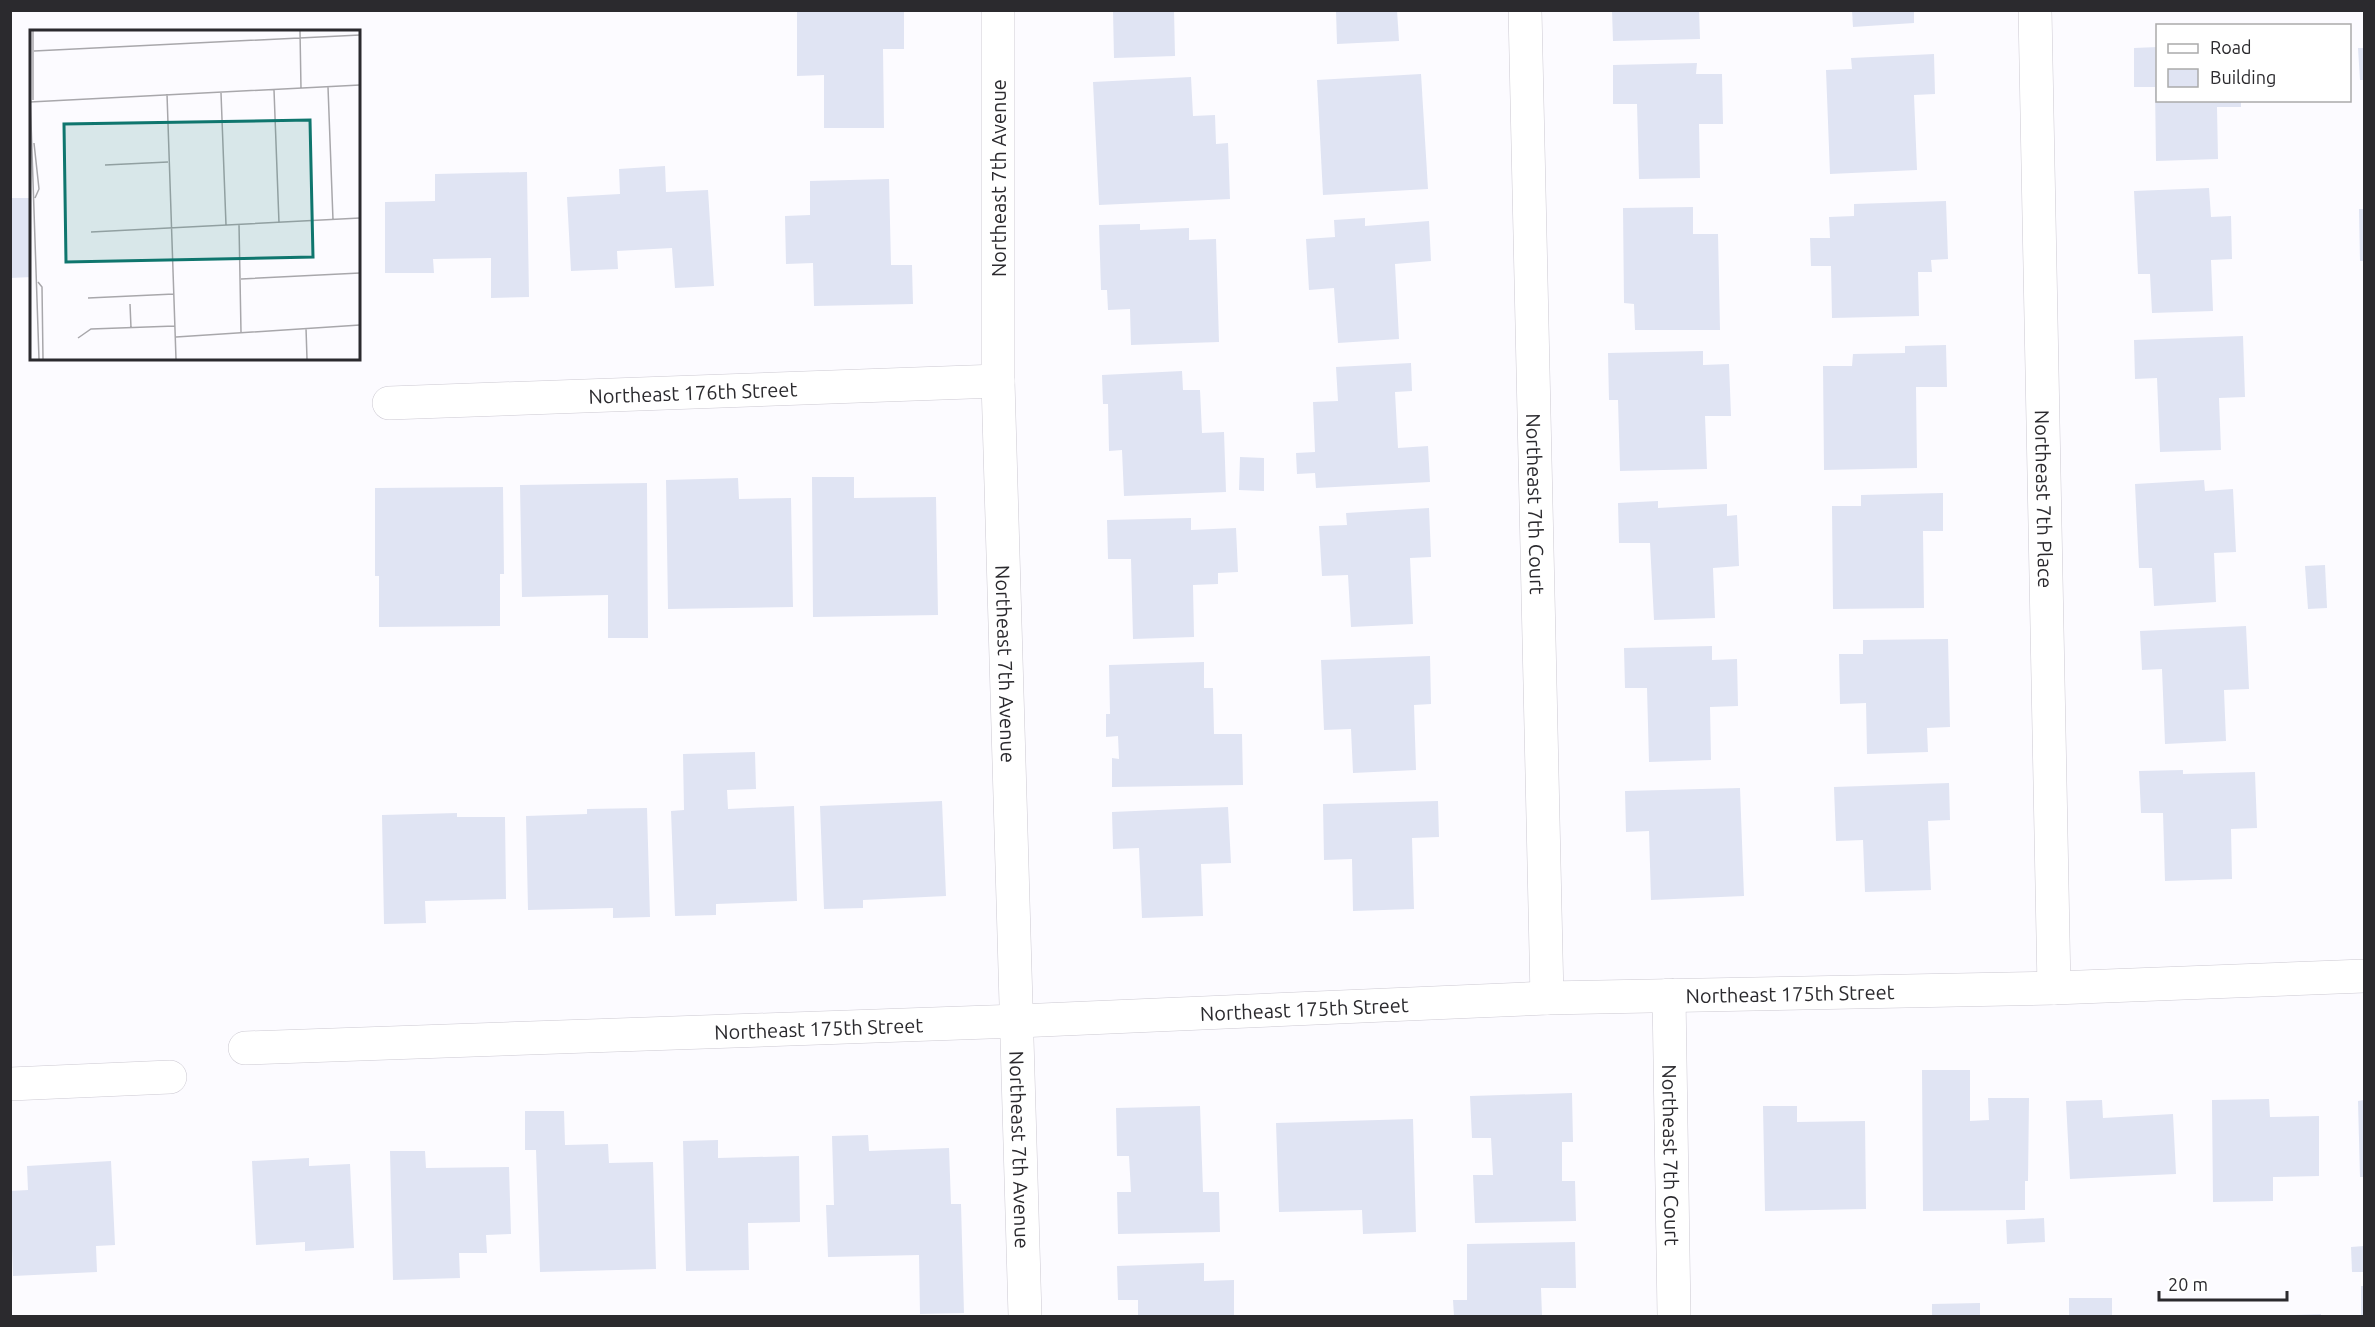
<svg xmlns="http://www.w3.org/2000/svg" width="2375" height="1327" viewBox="0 0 2375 1327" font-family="Ubuntu,sans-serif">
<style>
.building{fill:#e0e4f3}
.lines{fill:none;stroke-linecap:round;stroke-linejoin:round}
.minor-casing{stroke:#ccc9d2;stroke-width:34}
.minor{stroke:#fff;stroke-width:33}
.labels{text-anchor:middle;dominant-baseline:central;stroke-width:6;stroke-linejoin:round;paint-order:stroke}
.street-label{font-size:20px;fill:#2b2a2e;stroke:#fff}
.inset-road{fill:none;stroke:#a8a7ab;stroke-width:1.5}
.view{fill:#0f766e;fill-opacity:0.15;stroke:#0f766e;stroke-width:3}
.inset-edge{fill:none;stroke:#2b2a2e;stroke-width:3}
</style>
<rect width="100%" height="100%" fill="#fcfbff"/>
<g class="building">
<polygon points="1113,10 1174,10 1175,56 1114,58"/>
<polygon points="1336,10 1397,10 1399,41 1337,44"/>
<polygon points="1612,10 1699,10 1700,39 1613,41"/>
<polygon points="1852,10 1914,10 1914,23 1853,27"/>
<polygon points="904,11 904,49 883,49 884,128 824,128 824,75 797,76 797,12"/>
<polygon points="2158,47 2158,100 2241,100 2241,107 2217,107 2218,159 2156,161 2155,87 2134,87 2134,48"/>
<polygon points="2358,48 2364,48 2364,80 2360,80"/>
<polygon points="1934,54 1935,94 1914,95 1917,170 1830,174 1826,70 1852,69 1851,58"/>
<polygon points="1697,63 1696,74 1722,74 1723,124 1699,124 1700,178 1639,179 1637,104 1613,104 1613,65"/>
<polygon points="1421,74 1428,189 1323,195 1317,80"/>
<polygon points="1191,77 1193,116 1215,115 1216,144 1228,143 1230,199 1099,205 1093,82"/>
<polygon points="665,166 666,192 708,190 714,286 675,288 672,248 617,251 618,269 571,271 567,197 620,194 619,169"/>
<polygon points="527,172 529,297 491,298 491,258 433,259 434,273 385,273 385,202 435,201 435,174"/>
<polygon points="889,179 891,265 912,265 913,304 814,306 813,263 786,264 785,216 810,215 810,181"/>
<polygon points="2209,188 2211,217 2231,216 2232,259 2211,260 2213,311 2152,313 2150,274 2138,274 2134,191"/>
<polygon points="10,198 32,198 32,277 10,278"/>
<polygon points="1946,201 1948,259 1931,260 1932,272 1918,272 1919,316 1832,318 1831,266 1811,266 1810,238 1830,238 1829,217 1854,216 1854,204"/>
<polygon points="1693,207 1693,234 1718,234 1720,330 1635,330 1634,304 1624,303 1623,208"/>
<polygon points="2359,209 2364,209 2364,261 2360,261"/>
<polygon points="1365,218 1365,226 1429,221 1431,261 1395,264 1399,339 1338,343 1334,288 1309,290 1306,239 1335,237 1334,220"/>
<polygon points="1140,224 1140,230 1189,228 1189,240 1216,239 1219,342 1131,345 1130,309 1108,310 1107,290 1101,290 1099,225"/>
<polygon points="2243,336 2245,397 2219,398 2221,450 2160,452 2157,378 2135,379 2134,340"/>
<polygon points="1946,345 1947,387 1916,387 1917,468 1824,470 1823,366 1852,366 1853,354 1905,353 1905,346"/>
<polygon points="1703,351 1703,365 1729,364 1731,416 1705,416 1707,469 1620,471 1618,400 1609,400 1608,353"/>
<polygon points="1411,363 1412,391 1395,392 1398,448 1428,446 1430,482 1316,488 1315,473 1297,474 1296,453 1315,452 1313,402 1338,401 1336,367"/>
<polygon points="1182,371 1183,390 1200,390 1202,433 1224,432 1226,492 1124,496 1122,450 1109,451 1108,404 1103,404 1102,375"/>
<polygon points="1240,457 1264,458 1264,491 1239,490"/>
<polygon points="812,477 854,477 854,498 936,497 938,615 813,617"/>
<polygon points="738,478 739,499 791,498 793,607 668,609 666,480"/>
<polygon points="2204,480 2205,491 2233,489 2236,552 2214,553 2216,602 2154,606 2152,568 2139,568 2135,484"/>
<polygon points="647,483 648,638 608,638 608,595 522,597 520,485"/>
<polygon points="503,487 504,574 500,574 500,626 379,627 379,576 375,576 375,488"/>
<polygon points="1943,493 1943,531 1923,531 1924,608 1833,609 1832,506 1861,506 1861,495"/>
<polygon points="1658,501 1658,508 1727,504 1727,516 1737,515 1739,566 1713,568 1715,618 1654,620 1650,543 1619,543 1618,503"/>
<polygon points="1429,508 1431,557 1410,558 1413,624 1351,627 1348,575 1322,576 1319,526 1347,525 1346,513"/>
<polygon points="1191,518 1191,530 1236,528 1238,572 1218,573 1218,584 1193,585 1194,637 1133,639 1131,559 1108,559 1107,520"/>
<polygon points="2325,565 2327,608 2308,609 2305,566"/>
<polygon points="2246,626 2249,689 2224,690 2226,741 2165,744 2162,669 2142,670 2140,631"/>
<polygon points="1948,639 1950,727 1927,728 1928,752 1867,754 1866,703 1840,704 1839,654 1863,654 1863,640"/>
<polygon points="1712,646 1712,660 1737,659 1738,706 1710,707 1711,760 1649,762 1647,688 1625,688 1624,648"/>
<polygon points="1430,656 1431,704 1414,705 1416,770 1353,773 1351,729 1324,730 1321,660"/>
<polygon points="1204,662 1204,688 1213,688 1214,734 1242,734 1243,785 1112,787 1112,758 1119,759 1118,736 1106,737 1106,714 1110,714 1109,665"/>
<polygon points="755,752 756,789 727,790 728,809 794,806 797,901 716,904 716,915 675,916 671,811 684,810 683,754"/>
<polygon points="2183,770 2183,774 2255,772 2257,828 2231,829 2232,879 2165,881 2163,813 2141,813 2139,771"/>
<polygon points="1949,783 1950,820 1928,821 1931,890 1865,892 1863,840 1836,841 1834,787"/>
<polygon points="1740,788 1744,896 1651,900 1649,831 1626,832 1625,791"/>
<polygon points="942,801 946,896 863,900 863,908 824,909 820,806"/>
<polygon points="1438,801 1439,837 1412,838 1414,909 1353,911 1352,859 1324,860 1323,804"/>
<polygon points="1228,807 1231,863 1201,864 1203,916 1142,918 1139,848 1113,849 1112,812"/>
<polygon points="647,808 650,917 613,918 613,908 528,910 526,816 587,814 587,809"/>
<polygon points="457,813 457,817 505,817 506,899 425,901 426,923 384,924 382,815"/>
<polygon points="1922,1070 1970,1070 1970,1121 1989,1120 1988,1098 2029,1098 2028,1181 2025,1181 2025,1210 1923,1211"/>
<polygon points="1572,1093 1573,1142 1562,1142 1562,1181 1575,1181 1576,1221 1475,1223 1473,1175 1493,1175 1491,1138 1472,1138 1470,1096"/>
<polygon points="2269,1099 2270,1117 2319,1116 2319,1176 2273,1177 2273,1201 2213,1202 2212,1100"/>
<polygon points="2102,1100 2103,1118 2173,1114 2176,1174 2070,1179 2066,1101"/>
<polygon points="2364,1100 2364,1177 2360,1177 2358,1101"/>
<polygon points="1200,1106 1203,1192 1219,1192 1220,1232 1118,1234 1117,1192 1131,1192 1129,1156 1117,1156 1116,1108"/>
<polygon points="1763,1106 1797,1106 1797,1122 1865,1121 1866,1209 1765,1211"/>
<polygon points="525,1111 564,1111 565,1145 608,1144 609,1163 653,1162 656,1269 540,1272 536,1150 525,1150"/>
<polygon points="1413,1119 1416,1232 1363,1234 1362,1210 1279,1212 1276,1123"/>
<polygon points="868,1135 869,1151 949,1148 951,1204 961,1204 964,1313 920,1314 919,1255 828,1257 826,1205 834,1205 832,1136"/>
<polygon points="718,1140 718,1158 799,1156 800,1222 748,1223 749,1270 686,1271 683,1141"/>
<polygon points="390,1151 425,1151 426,1168 509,1167 511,1234 486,1235 487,1253 459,1253 460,1278 393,1280"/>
<polygon points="309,1158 309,1166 350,1164 354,1248 305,1251 305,1242 256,1245 252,1161"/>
<polygon points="111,1161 115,1245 96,1246 97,1272 13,1276 10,1191 28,1190 27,1166"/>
<polygon points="2044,1218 2045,1242 2007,1244 2006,1220"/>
<polygon points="1575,1242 1576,1288 1541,1288 1542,1316 1454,1316 1453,1300 1467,1300 1467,1244"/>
<polygon points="2364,1246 2364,1272 2352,1272 2351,1247"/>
<polygon points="1204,1263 1204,1281 1234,1280 1234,1316 1138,1316 1138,1300 1118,1300 1117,1266"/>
<rect x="2361" y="1286" width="3" height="30"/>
<rect x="2069" y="1298" width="43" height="18"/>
<polygon points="1980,1303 1980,1316 1932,1316 1932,1304"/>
<polygon points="2321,1314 2321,1316 2294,1316 2294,1315"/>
</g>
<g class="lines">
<g class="minor-casing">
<g id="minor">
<path id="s1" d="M998,10V381L1025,1316"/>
<path id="s2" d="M1525,10L1547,998"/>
<path id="s3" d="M2035,10L2054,988"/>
<path id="s4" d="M389,403L998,381"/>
<path id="s5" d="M1669,995L1674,1316"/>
<path id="s6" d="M245,1048L1018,1021L1547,998L2054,988L2364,976"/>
<polyline points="10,1084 170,1077"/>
</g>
</g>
<use href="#minor" class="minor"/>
</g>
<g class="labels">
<g class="street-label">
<text transform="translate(998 178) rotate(-90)">Northeast 7th Avenue</text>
<text stroke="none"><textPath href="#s4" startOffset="304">Northeast 176th Street</textPath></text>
<text stroke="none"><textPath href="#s3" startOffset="489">Northeast 7th Place</textPath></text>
<text stroke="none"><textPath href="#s2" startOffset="494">Northeast 7th Court</textPath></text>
<text stroke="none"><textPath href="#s1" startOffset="654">Northeast 7th Avenue</textPath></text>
<text stroke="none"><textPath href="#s6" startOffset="1546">Northeast 175th Street</textPath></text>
<text stroke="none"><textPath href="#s6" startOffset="1060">Northeast 175th Street</textPath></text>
<text stroke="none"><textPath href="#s6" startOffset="574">Northeast 175th Street</textPath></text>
<text stroke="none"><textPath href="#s1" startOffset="1140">Northeast 7th Avenue</textPath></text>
<text stroke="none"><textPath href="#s5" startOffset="160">Northeast 7th Court</textPath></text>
</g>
</g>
<g transform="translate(30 30)">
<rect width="330" height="330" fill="#fcfbff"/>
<path class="inset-road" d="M270,1L271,59M4,21L330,5M298,57L303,190M244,60L249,193M0,62L9,329M191,63L196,195M137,64L146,329M3,70V1M0,72L330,55M4,113L9,159L5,168M75,135L138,132M209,194L211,302M61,202L330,188M211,249L330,243M8,252L12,257L13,329M58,268L144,264M100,274L101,298M276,298L277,329M146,307L330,295M48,308L61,299L145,296"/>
<path class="view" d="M280,90L283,227L36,232L34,94Z"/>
<rect width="330" height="330" class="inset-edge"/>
</g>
<rect width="2375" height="1327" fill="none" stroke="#2b2a2e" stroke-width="24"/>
<rect x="2156" y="24" width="195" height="78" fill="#ffffff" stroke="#aaaaab" stroke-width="1.5"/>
<rect x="2168" y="44" width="30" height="9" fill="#ffffff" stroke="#aaaaab" stroke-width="1.5"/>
<text x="2210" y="54" font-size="18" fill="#2b2a2e">Road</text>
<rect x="2168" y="69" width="30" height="18" fill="#e0e4f3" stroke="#aaaaab" stroke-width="1.5"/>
<text x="2210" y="84" font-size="18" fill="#2b2a2e">Building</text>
<path d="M2159 1291v9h128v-9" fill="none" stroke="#2b2a2e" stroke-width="3"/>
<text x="2168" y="1291" font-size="18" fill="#2b2a2e" stroke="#ffffff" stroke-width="4.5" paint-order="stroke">20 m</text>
</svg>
